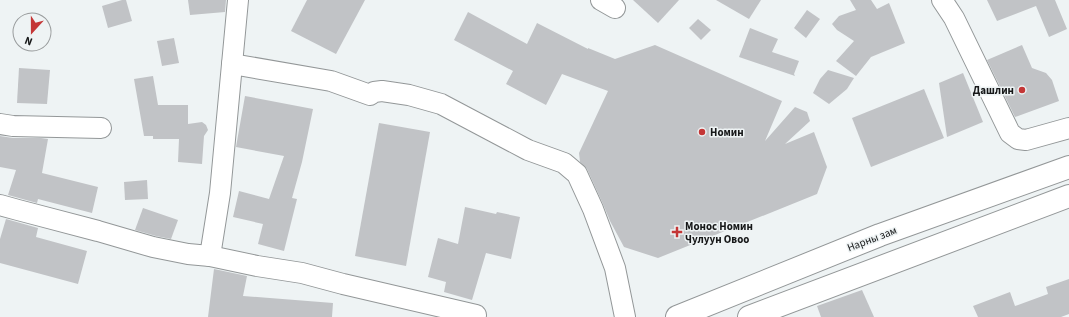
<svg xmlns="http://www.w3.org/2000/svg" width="1069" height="317" viewBox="0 0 1069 317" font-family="'Source Sans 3',sans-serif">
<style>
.building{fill:#c1c3c6}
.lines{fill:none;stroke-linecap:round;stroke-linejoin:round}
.minor-casing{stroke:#939798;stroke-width:22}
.major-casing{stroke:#939798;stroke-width:24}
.minor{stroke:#fff;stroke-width:20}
.major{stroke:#fff;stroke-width:22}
.poi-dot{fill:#c43636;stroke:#eef3f4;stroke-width:1.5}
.labels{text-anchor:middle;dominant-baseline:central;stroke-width:3;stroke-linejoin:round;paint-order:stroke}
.poi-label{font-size:11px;font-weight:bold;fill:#171819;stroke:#eef3f4;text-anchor:start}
.street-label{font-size:11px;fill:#171819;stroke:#eef3f4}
</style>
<rect width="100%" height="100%" fill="#eef3f4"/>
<g class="building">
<polygon points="122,0 126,0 132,21 108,28 102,6"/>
<polygon points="188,0 226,0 225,12 190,15"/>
<polygon points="307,0 365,0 336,54 291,31"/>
<polygon points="633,0 679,0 658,23"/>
<polygon points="716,0 761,0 749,19"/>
<polygon points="850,0 871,0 877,9 889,3 905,43 871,57 856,76 836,61 854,41 837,30 832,24 839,16 856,10"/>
<polygon points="987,0 1055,0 1067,29 1049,37 1036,6 997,21"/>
<polygon points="807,10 820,19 806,38 794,28"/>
<polygon points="468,12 527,44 537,23 588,49 588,48 615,59 655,45 782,101 765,141 795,107 807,112 810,121 785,144 814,132 827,167 817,194 658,258 624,247 610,221 603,204 587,169 580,162 579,153 608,91 562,74 546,105 506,84 513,71 454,40"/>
<polygon points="698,19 711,30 701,40 689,28"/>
<polygon points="750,28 778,39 772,52 799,61 794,74 795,76 739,57"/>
<polygon points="174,38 179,63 162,66 157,41"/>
<polygon points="1022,45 1032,68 1046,73 1052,80 1059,101 1015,117 987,60"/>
<polygon points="19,68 50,70 47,104 17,103"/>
<polygon points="828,70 854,78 847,89 829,104 813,93 820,79"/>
<polygon points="963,73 983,122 947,137 939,83"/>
<polygon points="153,76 158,105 188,105 188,124 202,122 206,125 208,130 204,136 202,164 178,162 179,139 153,139 153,136 144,136 134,79"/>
<polygon points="924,89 944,138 871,167 852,118"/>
<polygon points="245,96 313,109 302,162 292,198 297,199 284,251 258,244 263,224 233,217 239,191 269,199 284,156 236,147"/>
<polygon points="379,123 430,132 406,266 355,256"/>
<polygon points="0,136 13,138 41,138 48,139 42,173 98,187 92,213 38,199 37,203 8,195 16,170 0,167"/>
<polygon points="147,180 148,199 125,200 124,182"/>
<polygon points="465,207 496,214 497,212 520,217 511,259 486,253 472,300 444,292 446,282 428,277 438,238 458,244"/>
<polygon points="143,208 178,220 171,239 156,236 135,230"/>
<polygon points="6,219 38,228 36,237 87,251 78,284 0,263 0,239"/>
<polygon points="214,269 247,276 243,296 333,303 332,317 208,317"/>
<polygon points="1069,279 1069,314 1061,317 978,317 973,306 1010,292 1015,306 1048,294 1046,287"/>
<polygon points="862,290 874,317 821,317 817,306"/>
</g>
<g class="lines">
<g class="minor-casing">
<g id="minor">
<polyline points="601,0 615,8"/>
<polyline points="942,0 954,18 1010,133 1018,139 1026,140 1069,128"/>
<polyline points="232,64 331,81 370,95 374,92 382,91 409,95 441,104 528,150 564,163 577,174 593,209 615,268 625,317"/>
<polyline points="0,124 13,126 101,128"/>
<polyline points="0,205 18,210 98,231 153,247 188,254 210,256 257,266 302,273 343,284 476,315"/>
<polyline points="210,256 220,193 238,0"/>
</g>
</g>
<g class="major-casing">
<g id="major">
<polyline points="677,317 880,235 1069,167"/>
<polyline points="749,317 1069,196"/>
</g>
</g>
<use href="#minor" class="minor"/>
<use href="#major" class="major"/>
</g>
<g class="poi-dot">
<circle cx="1022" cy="90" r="4"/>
<circle cx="702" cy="132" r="4"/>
<path d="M675 226h4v4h4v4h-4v4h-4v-4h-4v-4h4z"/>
</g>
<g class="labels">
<g class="poi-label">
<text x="1014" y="90" text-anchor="end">Дашлин</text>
<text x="710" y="132">Номин</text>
<text x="685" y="226">Монос Номин<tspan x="685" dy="13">Чулуун Овоо</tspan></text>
</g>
<g class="street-label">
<text transform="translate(872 239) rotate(-21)">Нарны зам</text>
</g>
</g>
<g transform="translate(32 32) rotate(201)"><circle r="19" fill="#eef3f4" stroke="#989b9c"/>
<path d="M0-3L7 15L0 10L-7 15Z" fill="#c43636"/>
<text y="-6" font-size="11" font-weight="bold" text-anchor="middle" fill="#171819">N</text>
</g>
</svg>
